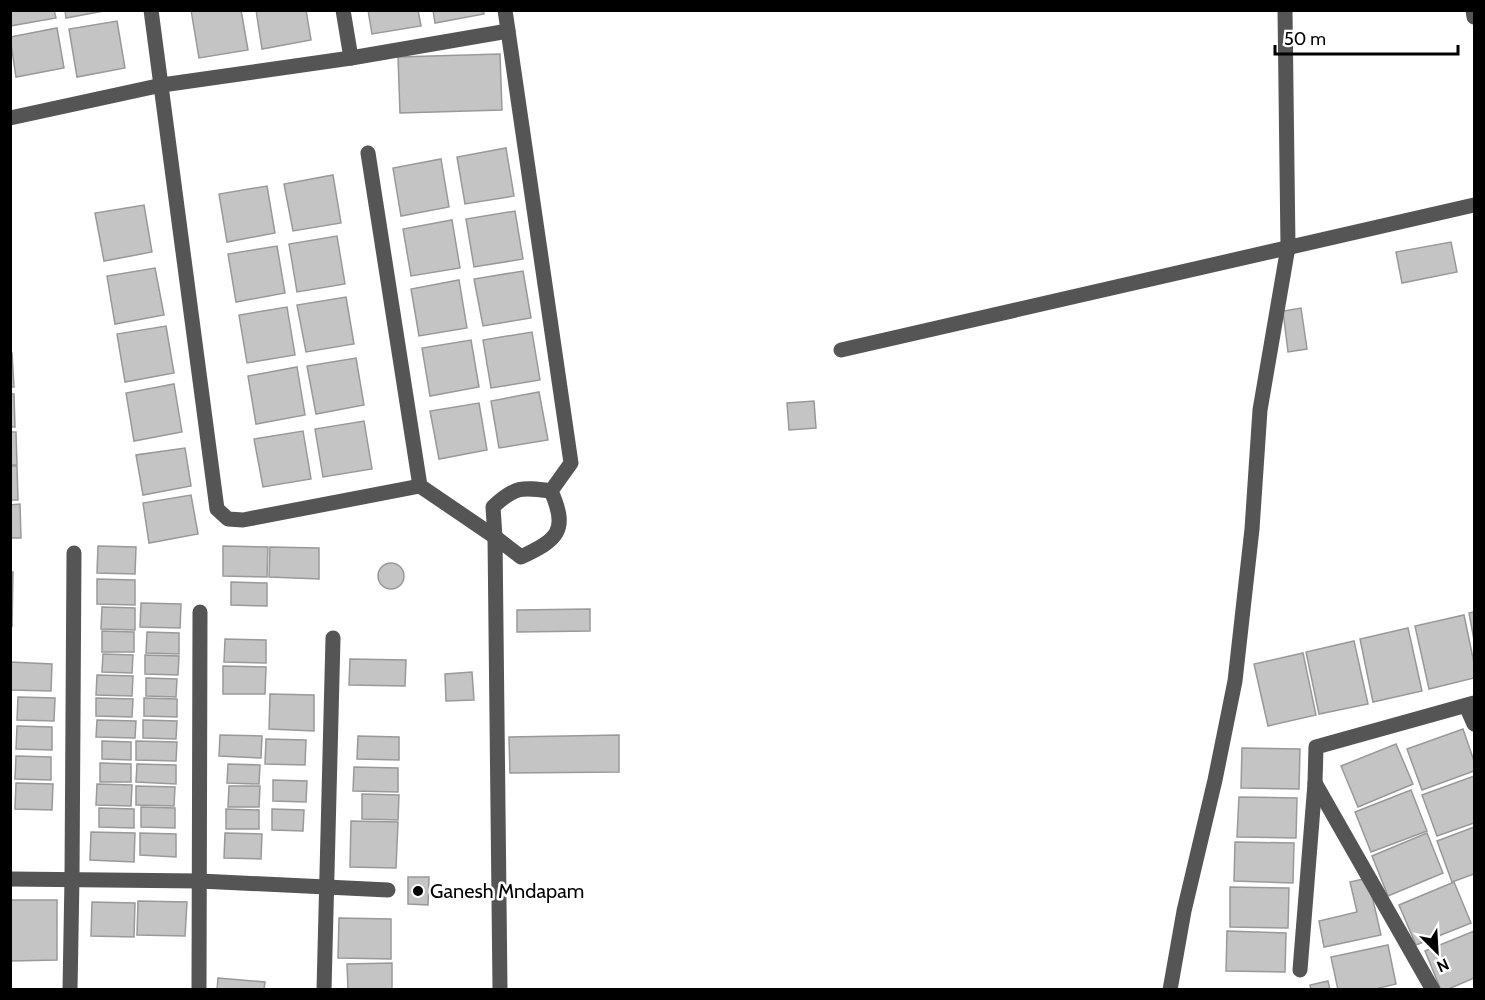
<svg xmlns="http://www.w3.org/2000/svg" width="1485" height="1000" viewBox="0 0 1485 1000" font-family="Cabin,sans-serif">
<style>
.building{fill:#c4c4c4;stroke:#999;stroke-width:1.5}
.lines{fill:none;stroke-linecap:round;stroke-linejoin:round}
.minor{stroke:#555;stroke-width:15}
.poi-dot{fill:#000;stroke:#fff;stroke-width:2}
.labels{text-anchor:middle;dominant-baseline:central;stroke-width:5;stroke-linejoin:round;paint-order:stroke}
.poi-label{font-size:20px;fill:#000;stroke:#fff;text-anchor:start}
</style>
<rect width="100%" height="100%" fill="#fff"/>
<g class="building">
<polygon points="10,10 54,10 56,18 10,26"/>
<polygon points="65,10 109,10 66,18"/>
<polygon points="191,10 241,10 248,50 199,58"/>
<polygon points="256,10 306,10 311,40 262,49"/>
<polygon points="368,10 418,10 421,26 372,34"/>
<polygon points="433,10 483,10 484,14 435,23"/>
<polygon points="117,21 125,68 77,77 69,29"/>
<polygon points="57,28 64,68 16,77 10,37"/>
<polygon points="500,54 502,110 400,113 398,57"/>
<polygon points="506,148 514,196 465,204 457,157"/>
<polygon points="441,159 449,207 401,216 393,168"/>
<polygon points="333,175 341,223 293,231 284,184"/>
<polygon points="267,186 275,233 227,242 219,194"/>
<polygon points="144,205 152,252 104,261 95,213"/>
<polygon points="515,211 523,259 474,267 466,219"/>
<polygon points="452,220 460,268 411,276 403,229"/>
<polygon points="337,236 345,284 297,292 289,244"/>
<polygon points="1451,242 1457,272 1402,283 1396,252"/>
<polygon points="277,246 285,293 236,302 228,254"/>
<polygon points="155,268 164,315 115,324 107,276"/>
<polygon points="523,271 531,318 483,326 474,279"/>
<polygon points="459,280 467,328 419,336 411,289"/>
<polygon points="346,297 354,344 306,352 297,305"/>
<polygon points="287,307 295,355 247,363 239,315"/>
<polygon points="1301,308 1307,349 1288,352 1283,311"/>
<polygon points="166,326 174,373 125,382 117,334"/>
<polygon points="532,332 540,380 491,388 483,340"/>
<polygon points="471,340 479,387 430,396 422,348"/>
<polygon points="10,353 12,353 14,387 10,387"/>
<polygon points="356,358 364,405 316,414 307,366"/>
<polygon points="297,367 305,415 256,424 248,376"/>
<polygon points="174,384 182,432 134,441 126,393"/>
<polygon points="539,392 548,440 499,448 491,401"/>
<polygon points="10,394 14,394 15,427 10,427"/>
<polygon points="814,401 816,428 789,430 787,403"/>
<polygon points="479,403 487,450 439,459 430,411"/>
<polygon points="364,421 372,469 323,477 315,429"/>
<polygon points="303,431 311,479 263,487 254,439"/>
<polygon points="10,432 16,432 17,465 10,465"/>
<polygon points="185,448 191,486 143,495 136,455"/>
<polygon points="10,466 17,466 18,500 10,500"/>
<polygon points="191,495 198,534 149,543 143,503"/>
<polygon points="20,504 21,538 10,538 10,505"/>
<polygon points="98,546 136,547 135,574 97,573"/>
<polygon points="223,546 268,547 267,577 223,576"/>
<polygon points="270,547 319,548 319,579 269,577"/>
<circle cx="391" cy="576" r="13"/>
<polygon points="10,572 13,572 12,626 10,625"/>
<polygon points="97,579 135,580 135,605 97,604"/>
<polygon points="231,582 267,583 267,606 231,605"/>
<polygon points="141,603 181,604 180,628 140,627"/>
<polygon points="102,607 135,608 135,630 101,629"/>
<polygon points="590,609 590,631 517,632 517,610"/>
<polygon points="1474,612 1474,640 1469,613"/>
<polygon points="1464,615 1474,663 1474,678 1429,689 1415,626"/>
<polygon points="1408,628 1422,691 1373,702 1360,639"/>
<polygon points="102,631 134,632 134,652 102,652"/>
<polygon points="147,632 179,633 179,654 146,653"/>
<polygon points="225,639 266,640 266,663 224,662"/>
<polygon points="1354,641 1368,704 1319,714 1306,652"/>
<polygon points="1303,653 1316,715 1268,726 1254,664"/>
<polygon points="103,654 133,655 132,673 102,672"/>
<polygon points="145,655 179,656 178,675 145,674"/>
<polygon points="350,659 406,660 405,686 349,685"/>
<polygon points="10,662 52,664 51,691 10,690"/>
<polygon points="223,666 266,667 265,694 223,694"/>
<polygon points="472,672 474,700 446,701 445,674"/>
<polygon points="97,675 133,676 132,696 96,695"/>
<polygon points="146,678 177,679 176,697 146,696"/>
<polygon points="270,694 314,695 314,731 269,729"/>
<polygon points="18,697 55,698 54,721 17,720"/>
<polygon points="96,698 133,699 132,717 96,716"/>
<polygon points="144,698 177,699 177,717 144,716"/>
<polygon points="97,720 136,721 135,738 96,737"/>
<polygon points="143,720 177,721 176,739 143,738"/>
<polygon points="17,726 52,727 52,750 16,749"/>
<polygon points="1463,729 1474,761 1474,771 1422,790 1407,749"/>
<polygon points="220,735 262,736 261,758 219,756"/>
<polygon points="619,735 619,772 510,773 509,737"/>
<polygon points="358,736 399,737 399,760 357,759"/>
<polygon points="266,739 306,740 305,765 265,764"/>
<polygon points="102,741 131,742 131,760 102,759"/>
<polygon points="136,741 177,742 176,761 136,760"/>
<polygon points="1396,744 1413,784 1358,807 1341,766"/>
<polygon points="1242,748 1300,749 1299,789 1241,788"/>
<polygon points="16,756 51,757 51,780 15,779"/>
<polygon points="100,763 131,764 131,782 100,782"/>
<polygon points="137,764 176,765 176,784 136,782"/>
<polygon points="228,764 260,765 259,784 227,783"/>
<polygon points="354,767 398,768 398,792 353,791"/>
<polygon points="1474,776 1474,823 1437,836 1422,795"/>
<polygon points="273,780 307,781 306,802 273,801"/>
<polygon points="16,783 53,784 52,810 15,809"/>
<polygon points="97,784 132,785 131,806 96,805"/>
<polygon points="136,786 175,787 174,806 136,805"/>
<polygon points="229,786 260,786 259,807 228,807"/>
<polygon points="1411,790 1427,831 1371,852 1355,812"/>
<polygon points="362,794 399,795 398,820 362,819"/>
<polygon points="1239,797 1297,798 1296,838 1237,837"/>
<polygon points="141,807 175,808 175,828 141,827"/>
<polygon points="99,808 134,809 134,828 99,827"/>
<polygon points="226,809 259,810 259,829 226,829"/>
<polygon points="272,809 304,810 303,831 272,830"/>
<polygon points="351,821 398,822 396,868 350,867"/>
<polygon points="1474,827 1474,874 1452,882 1437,841"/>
<polygon points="91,832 135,833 134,862 90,860"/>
<polygon points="140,833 176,834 176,857 140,855"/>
<polygon points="225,833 262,834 261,859 224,858"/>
<polygon points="1427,833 1443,873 1388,896 1372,856"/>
<polygon points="1235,842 1294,843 1293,883 1234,881"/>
<polygon points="408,877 429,877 428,905 408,904"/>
<polygon points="1368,878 1381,935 1324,947 1319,921 1357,912 1350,882"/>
<polygon points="1454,882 1471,923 1416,945 1399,905"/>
<polygon points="1230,887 1289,888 1288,928 1230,927"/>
<polygon points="10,900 57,900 57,960 10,961"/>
<polygon points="138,901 187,902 185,936 137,935"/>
<polygon points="92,902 135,903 134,937 91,936"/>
<polygon points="339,918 391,919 391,959 338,958"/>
<polygon points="1227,931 1286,933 1285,972 1226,971"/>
<polygon points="1474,931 1474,978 1446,990 1441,990 1425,951"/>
<polygon points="1388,945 1396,984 1371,990 1338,990 1331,957"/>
<polygon points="392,963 392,990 348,990 347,964"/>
<polygon points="218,978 265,982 264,990 217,990"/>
<polygon points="1328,981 1330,990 1311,990 1310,985"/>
</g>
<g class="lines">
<g class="minor">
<polyline points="151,10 217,509 228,519 243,520 420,486"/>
<polyline points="343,10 351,58"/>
<polyline points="1473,10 1474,17"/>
<polyline points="10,118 162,85 351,58 508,31"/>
<path d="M368,153L420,486L495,537L493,507C515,486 522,487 551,491"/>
<polyline points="841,350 1474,205"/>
<polyline points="1466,706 1474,724"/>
<polyline points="1315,783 1433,990"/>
<polyline points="10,879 200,881 388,890"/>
<polyline points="1300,970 1315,783 1316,747 1474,703"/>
<polyline points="70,990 72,878 74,553"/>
<polyline points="199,990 200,612"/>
<polyline points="324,990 333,638"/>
<path d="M500,990L495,537L521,557C557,540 569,531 551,491L571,463L505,10"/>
<polyline points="1170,990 1184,911 1215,780 1235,681 1252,529 1260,410 1288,247 1285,10"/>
</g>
</g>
<circle class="poi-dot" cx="418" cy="891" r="6"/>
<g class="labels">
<g class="poi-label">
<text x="430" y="891">Ganesh Mndapam</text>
</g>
</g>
<rect width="1485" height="1000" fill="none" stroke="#000000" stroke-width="24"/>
<g transform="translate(1437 952) rotate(156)" stroke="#ffffff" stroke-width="4.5" paint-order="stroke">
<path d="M0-4.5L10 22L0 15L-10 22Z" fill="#000000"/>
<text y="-9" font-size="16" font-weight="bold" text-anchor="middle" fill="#000000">N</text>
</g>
<path d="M1275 45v9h183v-9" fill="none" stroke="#000000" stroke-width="3"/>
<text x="1284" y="45" font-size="18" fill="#000000" stroke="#ffffff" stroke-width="4.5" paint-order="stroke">50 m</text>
</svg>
